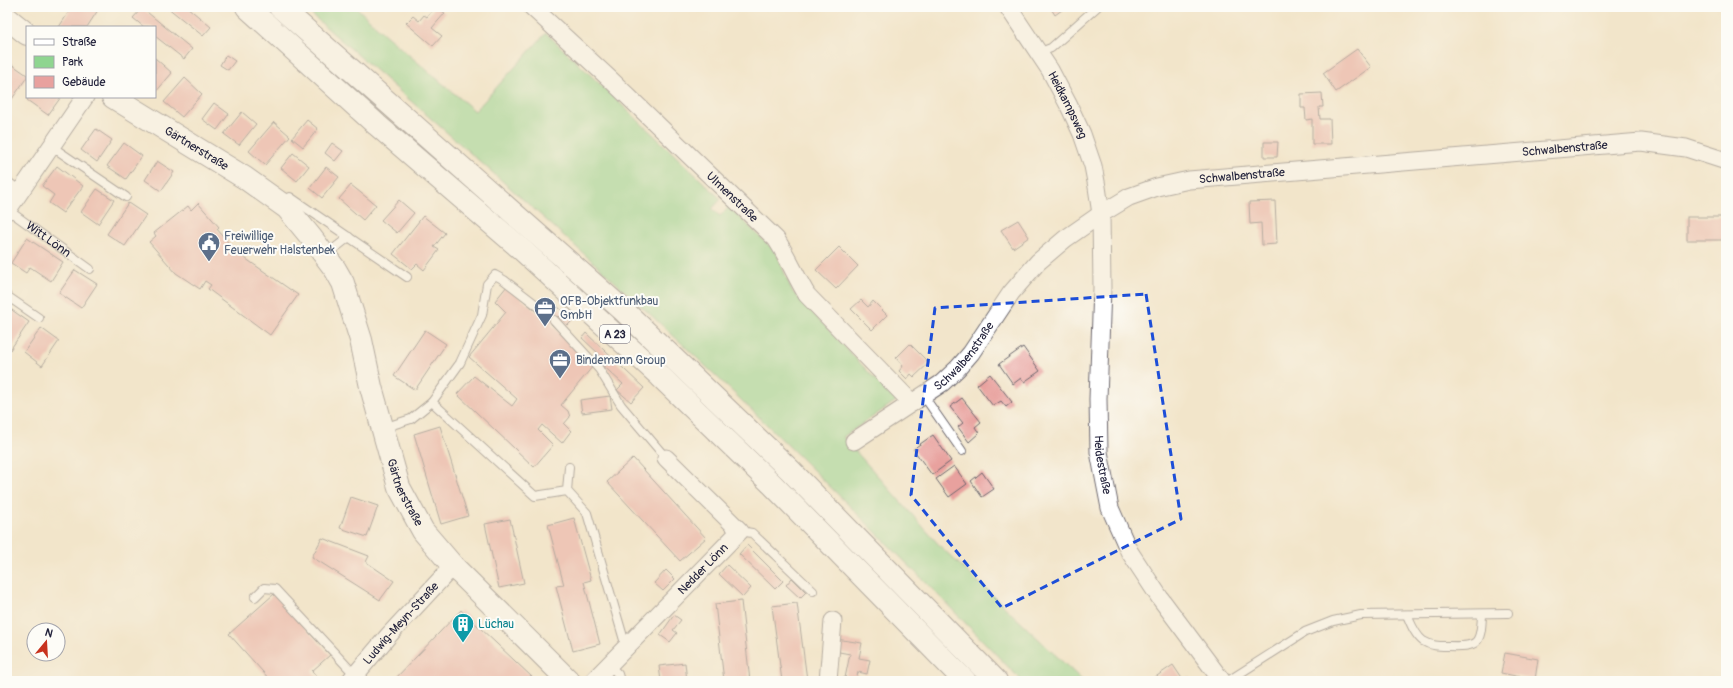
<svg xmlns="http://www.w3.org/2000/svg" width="1733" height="688" viewBox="0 0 1733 688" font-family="Pangolin,sans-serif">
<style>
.green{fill:#8fd590;stroke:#587c66}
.building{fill:#e8a19e}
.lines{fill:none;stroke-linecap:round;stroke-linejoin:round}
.lane-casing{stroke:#6b666d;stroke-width:10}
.street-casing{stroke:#6b666d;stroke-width:19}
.secondary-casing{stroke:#6b666d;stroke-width:24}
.highway-casing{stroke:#6b666d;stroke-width:24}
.lane{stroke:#fff;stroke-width:8}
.street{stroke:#fff;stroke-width:17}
.secondary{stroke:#fff;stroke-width:22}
.highway{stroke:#fff;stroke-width:22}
.marked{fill:none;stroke:#1d4ed8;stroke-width:3;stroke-dasharray:8 5;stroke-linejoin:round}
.labels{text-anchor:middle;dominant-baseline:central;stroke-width:4;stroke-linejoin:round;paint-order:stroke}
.shield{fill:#fdfcf7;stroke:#646373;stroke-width:1}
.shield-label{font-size:11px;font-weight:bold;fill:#22223b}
.street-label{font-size:12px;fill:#22223b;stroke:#fdfcf7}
.service-label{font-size:12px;fill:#4e5e75;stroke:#fdfcf7;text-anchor:start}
.culture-label{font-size:12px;fill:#0d838f;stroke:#fdfcf7;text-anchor:start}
</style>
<rect width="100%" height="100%" fill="#fdfcf7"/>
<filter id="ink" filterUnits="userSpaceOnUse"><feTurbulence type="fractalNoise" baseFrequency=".025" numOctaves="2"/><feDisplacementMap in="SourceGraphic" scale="8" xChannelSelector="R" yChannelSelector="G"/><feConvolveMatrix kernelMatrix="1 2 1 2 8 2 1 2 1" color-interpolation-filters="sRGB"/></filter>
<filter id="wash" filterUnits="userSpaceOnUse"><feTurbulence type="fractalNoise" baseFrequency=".012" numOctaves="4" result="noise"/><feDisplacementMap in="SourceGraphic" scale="16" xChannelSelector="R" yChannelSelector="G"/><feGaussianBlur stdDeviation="0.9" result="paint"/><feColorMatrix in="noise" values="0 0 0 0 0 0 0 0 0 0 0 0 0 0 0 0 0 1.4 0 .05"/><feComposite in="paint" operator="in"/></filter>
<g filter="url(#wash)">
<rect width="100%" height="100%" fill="#f2e5cb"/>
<path class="green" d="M303,7H356L383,33L475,111L546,33L721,199L712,209L720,216L729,207L776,252L792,291L896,401L843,437L940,546L1083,681H1022C890,545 756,410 615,282C513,189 407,98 303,7Z"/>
<g id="blocks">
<g class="building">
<polygon points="72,7 93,7 98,10 87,27 59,27"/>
<polygon points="167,7 187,7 211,27 203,36"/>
<polygon points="435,7 445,13 432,28 442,36 433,46 406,23 413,16 419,21 424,15 427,17"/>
<polygon points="1050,7 1066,7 1055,15"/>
<polygon points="142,8 192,49 184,59 155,36 155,27 144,27 133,18"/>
<polygon points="1357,49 1371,67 1336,92 1323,73"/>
<polygon points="226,55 235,61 228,70 220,65"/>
<polygon points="155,58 172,73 155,93"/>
<polygon points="7,61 27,75 27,77 12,99 7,95"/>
<polygon points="185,78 202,94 182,117 164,102"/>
<polygon points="1322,93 1323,107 1319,107 1320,119 1330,119 1331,144 1312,144 1312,119 1306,120 1305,108 1301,108 1301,94"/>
<polygon points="29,97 61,97 48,115 27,100"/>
<polygon points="214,103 229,114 217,130 202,119"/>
<polygon points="242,112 256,124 239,145 224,134"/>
<polygon points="307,120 318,129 303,147 292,138"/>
<polygon points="274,122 290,136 265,165 249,151"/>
<polygon points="96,129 112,140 97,162 81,150"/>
<polygon points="1264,142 1278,142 1277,157 1264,157"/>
<polygon points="124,143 142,156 126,179 107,166"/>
<polygon points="332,143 343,151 335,161 325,153"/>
<polygon points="293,153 309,166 297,181 281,168"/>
<polygon points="157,161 174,172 161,191 145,180"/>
<polygon points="57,166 83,186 63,213 49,203 54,195 42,186"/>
<polygon points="326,167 339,177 322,198 310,188"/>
<polygon points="351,185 376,205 363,220 339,199"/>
<polygon points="97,189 114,200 98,224 81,212"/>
<polygon points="399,200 414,213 397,233 381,220"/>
<polygon points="1275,201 1277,244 1262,245 1261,223 1250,224 1249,202"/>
<polygon points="128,203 146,215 125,246 107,234"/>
<polygon points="198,203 219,227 217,229 236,252 298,295 270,335 208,289 211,285 205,281 200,289 176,273 149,242 156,236 154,233 188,206 191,210"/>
<polygon points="423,216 445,233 434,247 439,250 424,270 417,264 412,269 393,254"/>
<rect x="1687" y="217" width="39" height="23"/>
<polygon points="1018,220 1029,237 1013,248 1001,230"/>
<polygon points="27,238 63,262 51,281 30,267 26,273 11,263"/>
<polygon points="839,247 858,266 836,289 816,270"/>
<polygon points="75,270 97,284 81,308 59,293"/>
<polygon points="507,286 539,314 551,301 573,320 568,325 558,316 551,324 593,366 561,405 568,411 570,417 564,424 571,431 562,443 542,425 538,430 553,445 534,467 457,394 474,376 512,406 517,399 469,357 506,312 495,301"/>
<polygon points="861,300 868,307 873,301 887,315 872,330 851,309"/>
<polygon points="9,308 29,322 10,350 7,348 7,311"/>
<polygon points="41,328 59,341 42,366 24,352"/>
<polygon points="425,330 446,344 415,390 394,376"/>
<polygon points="586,333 644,388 631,402 617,390 623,384 596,359 600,355 582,338"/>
<polygon points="910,344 929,363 914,377 911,374 907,379 899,371 903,366 896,358"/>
<polygon points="1023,347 1040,371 1024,382 1021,378 1013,384 999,364"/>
<polygon points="990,374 1012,402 1006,407 1001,401 993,406 977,385"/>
<polygon points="610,396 612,409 582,413 580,400"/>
<polygon points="962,398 981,422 975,427 979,433 969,442 958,427 963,423 950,407"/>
<polygon points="440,426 468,516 441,524 414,434"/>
<polygon points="933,435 951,461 932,475 913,449"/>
<polygon points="633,458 706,538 680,561 607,482"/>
<polygon points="954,466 967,484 949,497 936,479"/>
<polygon points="982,472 994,489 982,497 971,481"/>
<polygon points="351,497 378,506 367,537 340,528"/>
<polygon points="574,518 591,580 584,582 600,644 573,651 556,586 564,585 548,525"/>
<polygon points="510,519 524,583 499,588 485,524"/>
<polygon points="322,538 369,556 366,562 394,581 380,600 312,557"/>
<polygon points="747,545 783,581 775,589 739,554"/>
<polygon points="727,565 751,588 743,597 719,574"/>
<polygon points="666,570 675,579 663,591 654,583"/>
<polygon points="792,578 806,592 800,598 786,585"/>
<polygon points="274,594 330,655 312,671 318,678 315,681 271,681 229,634"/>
<polygon points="741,601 750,681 724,681 715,604"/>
<polygon points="797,603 807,680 782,681 772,606"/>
<polygon points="461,610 533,678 536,681 393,681"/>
<polygon points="674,615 681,620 673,630 677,633 670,642 660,635"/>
<polygon points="836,639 862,643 859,658 870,660 867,674 858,672 856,681 843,681 843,678 845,678 850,654 834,651"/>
<polygon points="1505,653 1538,659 1535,680 1501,673"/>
<polygon points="685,663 687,681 661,681 659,666"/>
<polygon points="1173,665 1183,680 1188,677 1191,681 1152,681 1151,680"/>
</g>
</g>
</g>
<g filter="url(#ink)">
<use href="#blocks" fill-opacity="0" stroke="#6b666d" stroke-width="1"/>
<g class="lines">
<g class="lane-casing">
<g id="lane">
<polyline points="1038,53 1051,48 1097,7"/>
<polyline points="51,146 126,197"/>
<polyline points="7,181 20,191"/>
<polyline points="284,200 290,197 407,277"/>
<path id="s1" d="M8,210L90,269"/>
<polyline points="326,255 349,237"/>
<polyline points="7,296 39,318"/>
<polyline points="554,320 599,369 621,405 666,458"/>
<polyline points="923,395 962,451"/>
<polyline points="432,402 460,363 482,315 487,284 495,275 504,280 543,310"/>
<polyline points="383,428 411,419 432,402 535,496 567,491 569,467"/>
<polyline points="567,491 587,513 626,647"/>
<polyline points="740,531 752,533 813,591"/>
<polyline points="255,597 264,588 275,589 355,675"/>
<path d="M1407,615C1411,624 1415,635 1423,641C1431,646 1439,646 1447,646C1478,647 1481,645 1482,614"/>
<polyline points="609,665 618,674 620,681"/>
<polyline points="1228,681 1305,632 1333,621 1361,615 1508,613"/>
</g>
</g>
<g class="street-casing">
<g id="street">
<path id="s2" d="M532,7L611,80L776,239C788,257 796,277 807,295L912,403"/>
<path id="s3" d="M1008,7L1050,70L1069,106L1082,134L1093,166L1097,187L1101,214L1102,288L1098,399L1099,452L1110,508L1129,551L1160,598L1222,681"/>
<polyline points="7,211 85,97"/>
<path id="s4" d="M854,441L942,383L958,368L971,353L1011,293L1038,262L1065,239L1101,214L1129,197L1157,187L1189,180L1641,142L1686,148L1726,161"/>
<path id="s5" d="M350,681L389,635L453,566"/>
<path id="s6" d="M593,681L740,531L666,458"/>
<polyline points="828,681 833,621"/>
</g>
</g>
<g class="secondary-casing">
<g id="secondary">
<polyline points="7,18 27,34"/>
<path id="s7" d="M113,97L245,178L287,208L310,236L335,269L343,283L361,340L371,387L399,487L423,531L453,566L569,681"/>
</g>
</g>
<g class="highway-casing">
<g id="highway">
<polyline points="247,7 377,125 520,248 660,376 772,484 965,681"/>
<polyline points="280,7 624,311 790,470 996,681"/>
</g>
</g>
<use href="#lane" class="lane"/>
<use href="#street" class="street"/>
<use href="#secondary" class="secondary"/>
<use href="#highway" class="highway"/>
</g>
</g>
<path d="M0 0H1733V688H0ZM1146,294L1181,519L1002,608L911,495L935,308Z" fill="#f2e5cb" fill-opacity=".55" fill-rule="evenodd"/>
<path class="marked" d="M1146,294L1181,519L1002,608L911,495L935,308Z"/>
<defs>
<g id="civic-pin" transform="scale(1.15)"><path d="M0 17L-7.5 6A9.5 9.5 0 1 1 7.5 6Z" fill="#5c6f8a" stroke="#fdfcf7"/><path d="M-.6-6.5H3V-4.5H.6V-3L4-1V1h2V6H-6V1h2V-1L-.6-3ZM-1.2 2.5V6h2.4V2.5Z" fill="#fff"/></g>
<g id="office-pin" transform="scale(1.15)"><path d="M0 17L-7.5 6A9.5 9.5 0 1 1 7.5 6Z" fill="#5c6f8a" stroke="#fdfcf7"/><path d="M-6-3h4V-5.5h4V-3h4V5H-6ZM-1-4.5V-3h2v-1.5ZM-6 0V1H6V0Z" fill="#fff"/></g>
<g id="building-pin" transform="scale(1.15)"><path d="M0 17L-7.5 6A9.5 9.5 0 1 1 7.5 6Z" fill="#0f9aa8" stroke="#fdfcf7"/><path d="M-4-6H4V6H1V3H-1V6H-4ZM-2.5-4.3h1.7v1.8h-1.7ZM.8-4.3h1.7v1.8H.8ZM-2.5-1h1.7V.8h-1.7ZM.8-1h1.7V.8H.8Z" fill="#fff"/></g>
</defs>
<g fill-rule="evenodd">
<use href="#civic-pin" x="209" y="243"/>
<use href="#office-pin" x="545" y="308"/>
<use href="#office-pin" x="560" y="360"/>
<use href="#building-pin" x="463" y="624"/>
</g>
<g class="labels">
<rect class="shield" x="600" y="325" width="30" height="18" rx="3"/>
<g class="shield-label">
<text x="615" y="334">A 23</text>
</g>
<g class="street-label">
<text stroke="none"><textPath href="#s3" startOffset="115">Heidkampsweg</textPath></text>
<text stroke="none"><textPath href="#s7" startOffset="98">Gärtnerstraße</textPath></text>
<text stroke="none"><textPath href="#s4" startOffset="812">Schwalbenstraße</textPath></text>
<text stroke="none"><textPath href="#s4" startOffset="488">Schwalbenstraße</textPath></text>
<text stroke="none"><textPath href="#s2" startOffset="276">Ulmenstraße</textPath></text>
<text stroke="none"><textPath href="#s1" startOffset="50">Witt Lönn</textPath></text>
<text stroke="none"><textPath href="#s4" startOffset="140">Schwalbenstraße</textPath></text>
<text stroke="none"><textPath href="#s3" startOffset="481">Heidestraße</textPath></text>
<text stroke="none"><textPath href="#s7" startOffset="519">Gärtnerstraße</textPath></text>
<text stroke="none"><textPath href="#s6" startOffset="157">Nedder Lönn</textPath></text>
<text stroke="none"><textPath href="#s5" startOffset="77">Ludwig-Meyn-Straße</textPath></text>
</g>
<g class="service-label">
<text x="224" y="236">Freiwillige<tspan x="224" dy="14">Feuerwehr Halstenbek</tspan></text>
<text x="560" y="301">OFB-Objektfunkbau<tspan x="560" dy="14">GmbH</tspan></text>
<text x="576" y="360">Bindemann Group</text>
</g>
<g class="culture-label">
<text x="478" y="624">Lüchau</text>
</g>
</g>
<rect width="1733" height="688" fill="none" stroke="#fdfcf7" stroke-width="24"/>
<rect x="26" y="26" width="130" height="72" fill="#fdfcf7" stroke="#a5a5ac"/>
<rect x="34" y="39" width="20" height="6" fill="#ffffff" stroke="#a5a5ac"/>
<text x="62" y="46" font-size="12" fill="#22223b">Straße</text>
<rect x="34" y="56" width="20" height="12" fill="#8fd590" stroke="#a5a5ac"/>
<text x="62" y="66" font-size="12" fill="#22223b">Park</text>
<rect x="34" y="76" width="20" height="12" fill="#e8a19e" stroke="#a5a5ac"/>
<text x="62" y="86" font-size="12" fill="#22223b">Gebäude</text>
<g transform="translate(46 642) rotate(18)"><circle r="19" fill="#fdfcf7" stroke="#a5a5ac"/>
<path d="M0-3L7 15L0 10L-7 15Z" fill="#c8321e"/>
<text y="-6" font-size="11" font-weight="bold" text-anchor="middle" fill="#22223b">N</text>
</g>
</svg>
